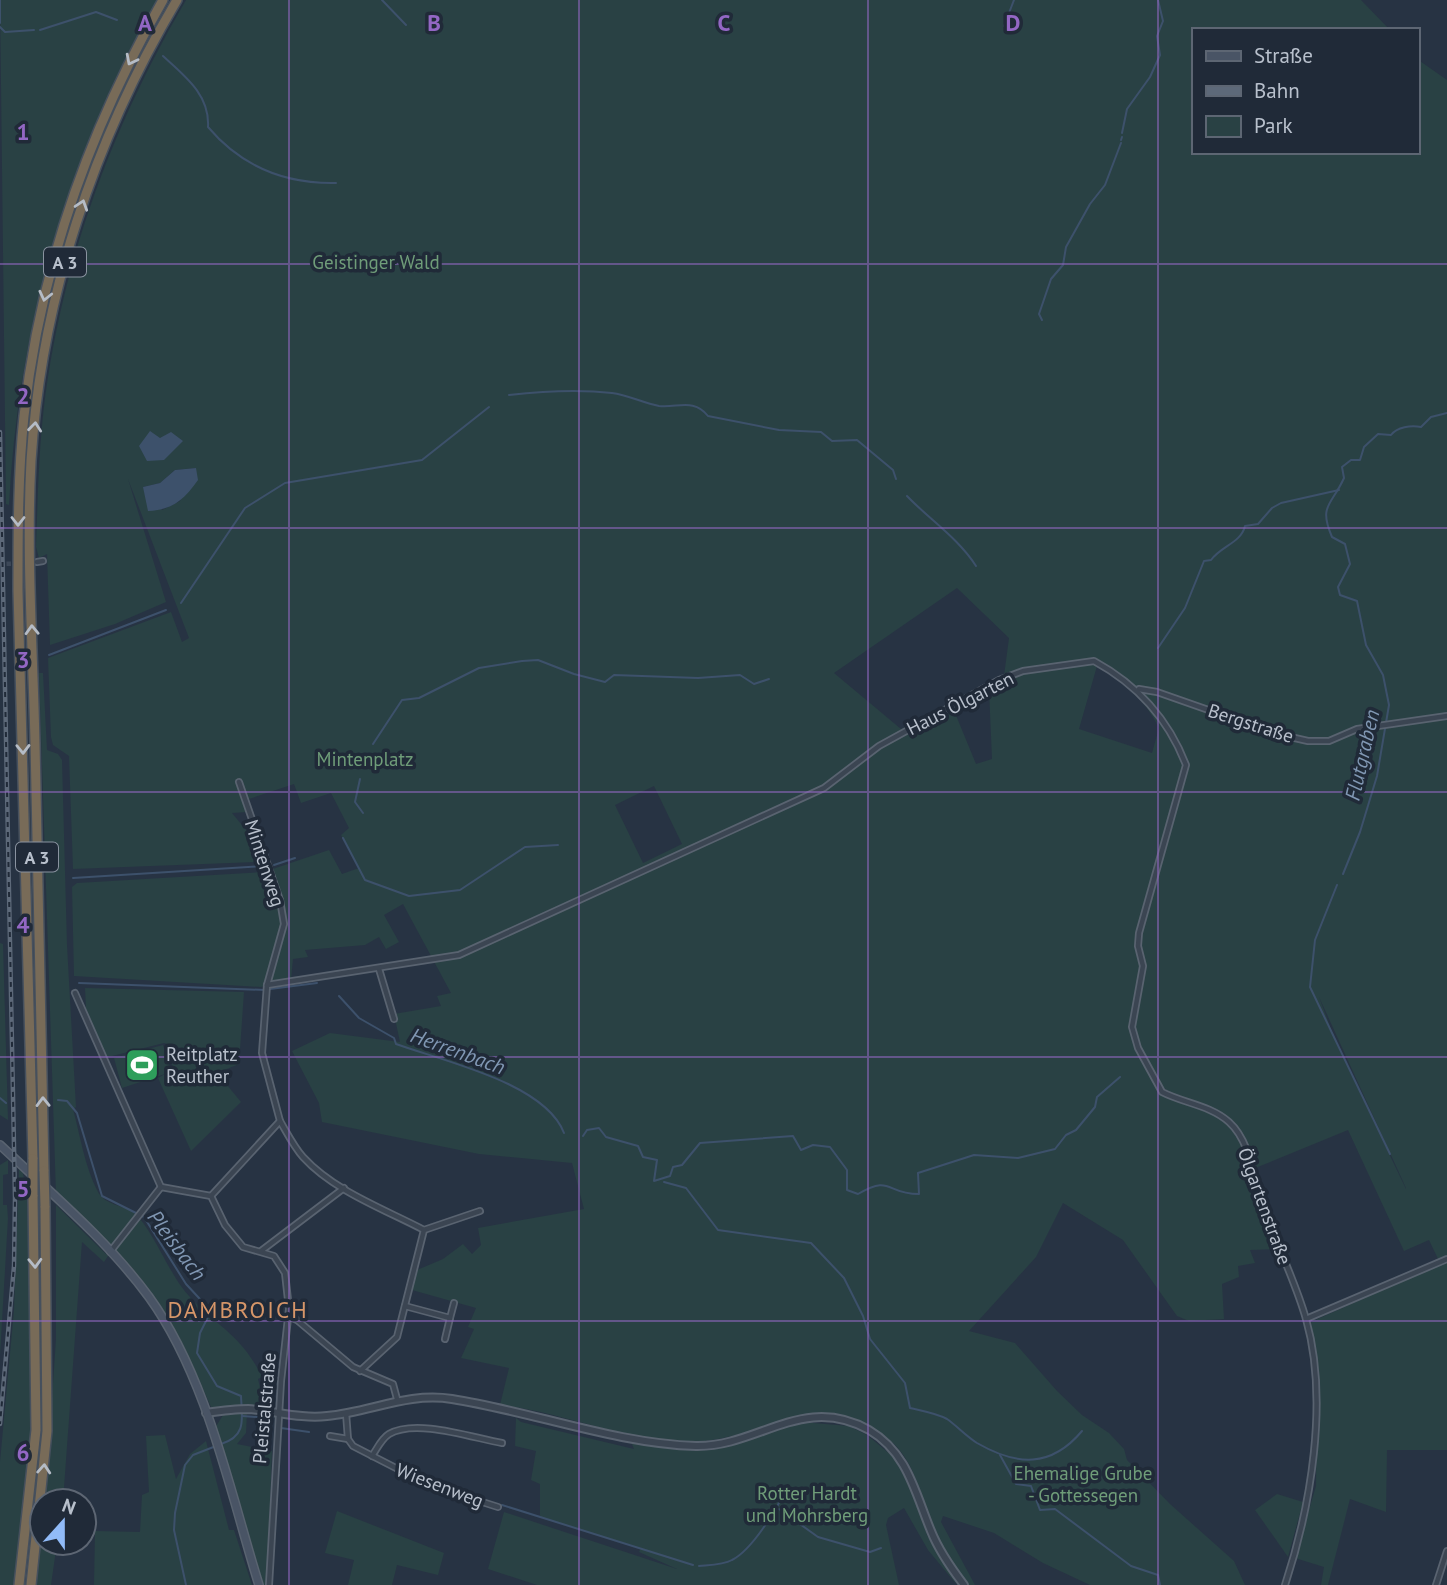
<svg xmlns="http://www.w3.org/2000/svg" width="1447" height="1585" viewBox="0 0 1447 1585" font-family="'PT Sans',sans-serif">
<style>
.green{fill:#294144;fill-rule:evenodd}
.water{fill:#3d516b}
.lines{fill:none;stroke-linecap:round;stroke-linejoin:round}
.stream{stroke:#3d516b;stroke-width:2}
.minor-tunnel{stroke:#3d4858;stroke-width:4.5;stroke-dasharray:4.5 2;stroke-linecap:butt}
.minor-casing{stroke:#596370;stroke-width:8}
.tertiary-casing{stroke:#596370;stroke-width:10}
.secondary-casing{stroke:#596370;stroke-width:10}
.motorway-casing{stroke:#46505d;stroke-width:12}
.minor{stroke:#3b4552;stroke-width:4.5}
.tertiary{stroke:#3b4552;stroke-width:6}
.secondary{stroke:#495465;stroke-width:7}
.motorway{stroke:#786b58;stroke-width:9}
.rail-casing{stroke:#5d6979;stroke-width:4.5}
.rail{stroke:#202a38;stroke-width:2;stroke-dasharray:5;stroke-linecap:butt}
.motorway-bridge-casing{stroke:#46505d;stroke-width:12;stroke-linecap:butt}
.motorway-bridge{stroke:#786b58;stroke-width:9}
.oneway{stroke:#b5bcc6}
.grid{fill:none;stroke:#9367c4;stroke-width:2;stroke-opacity:0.55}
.labels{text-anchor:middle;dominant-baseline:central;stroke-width:7;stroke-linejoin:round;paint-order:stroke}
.shield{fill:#202a38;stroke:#8a93a0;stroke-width:2}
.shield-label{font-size:18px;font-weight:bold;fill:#b8c0cc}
.park-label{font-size:19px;fill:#6f9d79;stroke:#202a38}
.street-label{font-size:19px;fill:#b8c0cc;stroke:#202a38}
.poi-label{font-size:19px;fill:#b8c0cc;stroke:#202a38;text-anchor:start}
.water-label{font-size:21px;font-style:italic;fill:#8097b3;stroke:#202a38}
.quarter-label{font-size:23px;letter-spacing:2px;fill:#d69669;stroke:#202a38}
.grid-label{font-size:23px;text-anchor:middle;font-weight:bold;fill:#9367c4;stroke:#202a38;stroke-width:7;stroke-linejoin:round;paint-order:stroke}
</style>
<rect width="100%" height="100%" fill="#273343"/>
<g class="green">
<path d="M0,0H157C68,154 18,328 9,505L6,504Z"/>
<path d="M186,0H1361L1390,30H1193V152H1417V59L1447,80V1257L1439,1261L1429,1240L1404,1251L1348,1130L1253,1169C1236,1097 1207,1118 1159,1085L1161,1094C1181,1102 1205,1106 1222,1119C1247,1138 1266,1218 1278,1249L1250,1250L1255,1263L1238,1266L1239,1277L1222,1284L1224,1319L1189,1321L1177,1316L1123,1240L1063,1203L1036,1257L969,1331L1015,1343L1057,1391L1082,1415L1109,1433L1124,1449L1127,1460L1170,1504L1234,1561L1245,1585H1090L1043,1563L994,1533L943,1516L941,1522L975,1585H966C953,1566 941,1547 932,1525C920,1498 916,1465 894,1444C824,1378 763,1443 688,1442C624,1441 563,1412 500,1405L509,1368L461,1358L474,1329L468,1327L476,1308L412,1290L417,1270L443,1259L463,1244L472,1254L481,1245L478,1228L584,1209L572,1163L479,1154L322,1122L319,1103L292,1051L330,1033L400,1042L394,1014L441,1006L437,996L451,993L403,904L384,915L399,942L386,949L379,937L365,945L305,950L308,957L293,959L291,980L261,987L74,976L72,887L77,883L264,872L329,850L342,874L359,868L341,835L349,828L331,793L301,803L294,784L243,801L247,812L232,813L246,830L257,862L73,869L69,756L53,745L51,737L48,658L171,612L182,642L189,638L128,479L166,602L115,624L50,645L47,554L39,558L36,547C38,490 39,433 48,377C69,242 117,118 186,0ZM196,468L180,501L162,510L143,487L160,483L175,470ZM957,588L1009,638L1004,676L901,729L834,673ZM1097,666C1124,678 1146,702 1159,728L1152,753L1079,729ZM989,689L992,759L976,764L953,708ZM654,786L682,844L643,863L615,805ZM1319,997L1406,1188V1189L1337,1045Z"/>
<path d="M39,673H43L47,750L58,754L62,760L67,945L76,1107L73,1109C80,1135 85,1168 98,1192C105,1205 123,1205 134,1213C149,1224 168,1269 181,1286C207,1322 240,1330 262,1377L258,1379L265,1408L211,1407C194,1368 178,1330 154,1296C127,1257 90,1226 56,1194Z"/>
<polygon points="0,943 3,944 8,1120 0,1115"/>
<polygon points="85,988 244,992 239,1064 217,1073 241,1102 191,1151 158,1078 165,1074 122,1088 114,1058 163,1045 176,1086 169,1047 181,1048 164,1043 104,1058 86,1009"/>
<polygon points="8,1160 8,1174 3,1175 3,1205 7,1205 8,1218 0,1356 0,1165"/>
<polygon points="19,1169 23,1173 27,1195 34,1372 31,1467 15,1585 0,1585 0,1462 14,1310"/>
<polygon points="56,1205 108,1256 104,1262 82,1242 63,1501 45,1501 56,1339"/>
<polygon points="1447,1261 1447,1450 1387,1450 1386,1512 1350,1499 1328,1585 1321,1585 1324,1567 1295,1558 1316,1486 1317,1381 1311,1322"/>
<polygon points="247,1413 246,1433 237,1444 272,1451 267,1585 261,1585 215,1428 223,1415"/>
<polygon points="516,1418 521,1422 634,1449 631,1442 705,1449 733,1444 801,1422 849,1426 867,1435 896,1459 917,1500 927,1535 957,1585 928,1550 904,1508 888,1518 886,1525 899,1585 537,1585 488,1569 504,1512 677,1569 639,1552 641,1548 540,1517 540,1484 531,1480 536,1451 515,1446"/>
<polygon points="165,1435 176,1479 190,1454 206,1441 229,1530 234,1530 252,1585 94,1585 95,1531 140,1532 142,1495 149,1492 146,1436"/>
<polygon points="1277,1494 1303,1502 1288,1557 1255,1510"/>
<polygon points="337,1511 444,1553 438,1575 397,1565 392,1585 348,1585 354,1560 325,1553"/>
<polygon points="42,1530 42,1543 57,1543 51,1585 36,1585"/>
</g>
<g class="water">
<polygon points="150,431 160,438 171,432 183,441 164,460 147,461 139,446"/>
<path d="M196,468L198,480C184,500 172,510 148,511L143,487L160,483L175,470Z"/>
</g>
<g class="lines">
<g class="stream">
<polyline points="382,0 406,25"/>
<polyline points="0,23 0,0"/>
<polyline points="1004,26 1014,0"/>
<polyline points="0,27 5,32 34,30"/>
<polyline points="40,30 96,12 117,20"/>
<path d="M163,56C185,76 210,95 208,127C241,166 285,184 336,183"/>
<polyline points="1122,133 1127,109 1150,77 1160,55 1157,36 1163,21 1158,0"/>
<polyline points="1121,140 1122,137"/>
<polyline points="1042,320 1039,314 1051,279 1063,265 1066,247 1090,204 1105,185 1121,143"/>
<path d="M509,395C544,391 577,389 612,393C628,395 643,403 659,406C678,408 694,398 708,416L779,430L821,432L832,441L857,440L893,470L896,479"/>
<path d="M907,496C930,520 958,538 976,566"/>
<polyline points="181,603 245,508 285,483 422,460 489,407"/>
<path d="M1158,648L1185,608L1204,561L1211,560C1221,546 1241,543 1245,526L1258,524L1272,508L1281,503L1339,490"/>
<polyline points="49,655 166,610"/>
<polyline points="373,744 402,700 419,698 479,668 522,661 538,660 574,674 605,682 614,675 698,678 740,675 754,684 769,679"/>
<polyline points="360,779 355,802 363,813"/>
<polyline points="343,838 365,880 409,896 460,890 525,847 558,845"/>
<polyline points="274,865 295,858"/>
<path d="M1343,874L1360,832L1377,776L1389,705L1383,675L1366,645L1357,601L1340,595L1338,587L1350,564L1345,544L1332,537C1318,505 1332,505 1344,478L1342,467L1351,460H1360L1364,447L1378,434L1391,435C1397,427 1411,425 1421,427L1431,417L1447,413"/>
<polyline points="73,878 264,866"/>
<polyline points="1337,885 1315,940 1310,987 1390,1154"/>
<polyline points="79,983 265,990"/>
<polyline points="270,989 317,983"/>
<path d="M339,996L359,1018L394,1038L396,1044C443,1061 545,1083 564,1133"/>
<polyline points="0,1098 6,1103"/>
<path d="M58,1100L67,1101L77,1113L102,1196L144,1217L186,1284L211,1311L200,1333L197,1353L217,1386L241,1396C242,1419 247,1436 221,1444"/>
<path d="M583,1136L587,1130L599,1128L606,1137L638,1146L643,1157L657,1160L654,1181L670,1176L673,1167L682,1165L700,1143L793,1136L801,1150L813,1145L830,1147L847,1170V1190L858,1194C892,1174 885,1194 919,1194L918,1173L974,1155L1018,1158L1055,1149L1066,1135L1076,1130L1095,1107L1097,1097L1120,1077"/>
<path d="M664,1182L686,1188L718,1230L811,1243L844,1278L863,1316L870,1339L905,1383L910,1408C922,1411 936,1413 947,1419C957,1426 966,1436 977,1443C1017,1466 1051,1468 1082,1431"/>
<polyline points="242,1416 272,1418"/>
<polyline points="281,1428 309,1432"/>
<polyline points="1000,1455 1016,1484 1031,1486 1040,1510 1055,1509 1131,1566 1158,1575 1160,1585"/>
<polyline points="502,1505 693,1565"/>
<polyline points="779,1509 818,1537 870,1552 881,1548"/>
<path d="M699,1566C709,1565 723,1565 732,1560C752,1550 777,1509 786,1489"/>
<polyline points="186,1585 174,1530 175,1513 185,1465 193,1455 216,1446"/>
</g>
<polyline class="minor-tunnel" points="0,564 31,563"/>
<g class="minor-casing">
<g id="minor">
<polyline points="37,562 43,561"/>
<polyline points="1139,689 1157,692 1277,734 1308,741 1329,741 1357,729 1447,716"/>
<polyline points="239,782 280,900 284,924 267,985"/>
<polyline points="379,969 394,1019"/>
<polyline points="75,993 161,1187"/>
<path d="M280,1121C287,1133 294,1147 303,1157C334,1191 384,1209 424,1230L480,1211"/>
<polyline points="161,1187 211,1196 225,1225 243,1247 274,1256 285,1273 289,1309 281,1381 269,1585"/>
<path d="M211,1196L280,1121L262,1053L267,985L459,955L824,788L879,746L999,680L1023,671L1094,661C1138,685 1168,718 1186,765L1139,933L1138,946L1143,966L1132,1027L1138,1048L1162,1092C1183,1103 1210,1105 1229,1122C1251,1142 1253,1178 1262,1205C1276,1243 1295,1280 1306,1319C1329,1400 1311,1506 1285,1585"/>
<polyline points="261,1251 344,1188"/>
<polyline points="110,1252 161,1187"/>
<polyline points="405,1306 450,1318 454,1303"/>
<polyline points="288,1316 297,1320 353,1367 393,1384 397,1399"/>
<polyline points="1306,1319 1447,1259"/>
<polyline points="445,1339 450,1318"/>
<polyline points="360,1371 397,1337 424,1230"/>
<polyline points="346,1413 348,1439 353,1446 429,1485 498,1507"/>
<polyline points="330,1436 348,1439"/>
<path d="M372,1456C377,1449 381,1439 389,1434C416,1418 473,1438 502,1443"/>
<polyline points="1436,1585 1447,1551"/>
</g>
</g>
<g class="tertiary-casing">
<path id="tertiary" d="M206,1413C220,1411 234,1409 248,1409C275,1411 301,1419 327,1416C371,1412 407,1392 452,1399C530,1411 617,1444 696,1446C759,1447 803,1393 869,1430C908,1453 915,1493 931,1531C939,1551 951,1568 964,1585"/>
</g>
<g class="secondary-casing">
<path id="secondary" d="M0,1145C51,1193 108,1241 149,1297C207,1377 230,1492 259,1585"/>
</g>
<g class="motorway-casing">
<g id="motorway">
<path d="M33,1159L18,591C18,532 18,474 24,416C40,268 90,128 163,0"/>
<path d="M44,1171C41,1028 38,886 35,743C33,649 26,555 31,461C41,298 94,140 177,0"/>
<polyline points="19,1585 36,1430 33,1195"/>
<polyline points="31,1585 47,1431 45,1206"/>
</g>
</g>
<use href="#minor" class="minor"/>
<use href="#tertiary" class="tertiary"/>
<use href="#secondary" class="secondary"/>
<use href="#motorway" class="motorway"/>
<g class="rail-casing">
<polyline id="rail" points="0,432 15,1198 14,1266 0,1424"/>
</g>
<use href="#rail" class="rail"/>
<g class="motorway-bridge-casing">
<g id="motorway-bridge">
<polyline points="33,1159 33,1195"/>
<polyline points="44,1171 45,1206"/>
</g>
</g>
<use href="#motorway-bridge" class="motorway-bridge"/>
</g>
<defs><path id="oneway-chevron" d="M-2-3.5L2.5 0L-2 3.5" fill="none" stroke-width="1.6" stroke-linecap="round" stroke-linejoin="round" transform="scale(1.75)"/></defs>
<g class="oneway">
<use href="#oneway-chevron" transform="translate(131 60) rotate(117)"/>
<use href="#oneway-chevron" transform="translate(82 205) rotate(-72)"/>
<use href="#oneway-chevron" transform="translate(45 296) rotate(103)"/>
<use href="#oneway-chevron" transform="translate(35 427) rotate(-84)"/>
<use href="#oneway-chevron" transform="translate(18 521) rotate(90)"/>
<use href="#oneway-chevron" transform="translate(32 630) rotate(-92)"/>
<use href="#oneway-chevron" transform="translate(23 749) rotate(89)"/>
<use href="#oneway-chevron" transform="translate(43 1102) rotate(-91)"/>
<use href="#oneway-chevron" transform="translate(35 1263) rotate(88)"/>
<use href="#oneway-chevron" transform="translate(44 1469) rotate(-86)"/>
</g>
<path class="grid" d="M289,0V1585M579,0V1585M868,0V1585M1158,0V1585M0,264H1447M0,528H1447M0,792H1447M0,1057H1447M0,1321H1447"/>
<defs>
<g id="stadium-square" transform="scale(1.75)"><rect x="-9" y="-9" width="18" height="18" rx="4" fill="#2e9e5b" stroke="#202a38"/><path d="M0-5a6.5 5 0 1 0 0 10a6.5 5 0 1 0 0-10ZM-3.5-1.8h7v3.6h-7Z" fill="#fff"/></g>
</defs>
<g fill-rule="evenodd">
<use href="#stadium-square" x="142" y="1065"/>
</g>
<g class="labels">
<g class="shield">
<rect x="44" y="247.5" width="42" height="29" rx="5"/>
<rect x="16" y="842.5" width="42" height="29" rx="5"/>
</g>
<g class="shield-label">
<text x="65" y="262">A 3</text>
<text x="37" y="857">A 3</text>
</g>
<g class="park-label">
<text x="376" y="262">Geistinger Wald</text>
<text x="365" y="759">Mintenplatz</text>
<text x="1083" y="1473">Ehemalige Grube<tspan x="1083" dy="22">- Gottessegen</tspan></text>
<text x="807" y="1493">Rotter Hardt<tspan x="807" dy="22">und Mohrsberg</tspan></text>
</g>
<g class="street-label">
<text transform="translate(960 703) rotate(-27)">Haus Ölgarten</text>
<text transform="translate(1251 723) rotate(18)">Bergstraße</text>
<text transform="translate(265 863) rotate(72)">Mintenweg</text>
<text transform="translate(1265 1206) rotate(70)">Ölgartenstraße</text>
<text transform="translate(264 1408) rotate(-85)">Pleistalstraße</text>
<text transform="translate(440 1485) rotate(21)">Wiesenweg</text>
</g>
<g class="poi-label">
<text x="166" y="1054">Reitplatz<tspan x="166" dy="22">Reuther</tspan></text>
</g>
<g class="water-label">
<text transform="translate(1362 755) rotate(-77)">Flutgraben</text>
<text transform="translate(458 1051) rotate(20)">Herrenbach</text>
<text transform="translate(177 1245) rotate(53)">Pleisbach</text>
</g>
<g class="quarter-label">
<text x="238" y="1309">DAMBROICH</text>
</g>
</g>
<g class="grid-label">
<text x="145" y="31">A</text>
<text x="434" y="31">B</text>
<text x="724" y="31">C</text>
<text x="1013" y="31">D</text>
<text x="23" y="140">1</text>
<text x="23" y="404">2</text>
<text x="23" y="668">3</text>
<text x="23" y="933">4</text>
<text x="23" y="1197">5</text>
<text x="23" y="1461">6</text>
</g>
<rect x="1192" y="28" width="228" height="126" fill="#202a38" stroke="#5d6673" stroke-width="2"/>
<rect x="1206" y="51" width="35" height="10" fill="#495465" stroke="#5d6673" stroke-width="2"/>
<text x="1254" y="63" font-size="21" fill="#b8c0cc">Straße</text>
<rect x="1206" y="86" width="35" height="10" fill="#5d6979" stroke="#5d6673" stroke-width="2"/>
<text x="1254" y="98" font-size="21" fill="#b8c0cc">Bahn</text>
<rect x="1206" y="116" width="35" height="21" fill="#294144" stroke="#5d6673" stroke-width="2"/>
<text x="1254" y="133" font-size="21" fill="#b8c0cc">Park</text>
<g transform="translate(63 1522) rotate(21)"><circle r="33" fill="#202a38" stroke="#5d6673" stroke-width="2"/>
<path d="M0-5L12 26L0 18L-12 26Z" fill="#91bbf8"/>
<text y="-10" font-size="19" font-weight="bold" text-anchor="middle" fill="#b8c0cc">N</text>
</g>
</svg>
